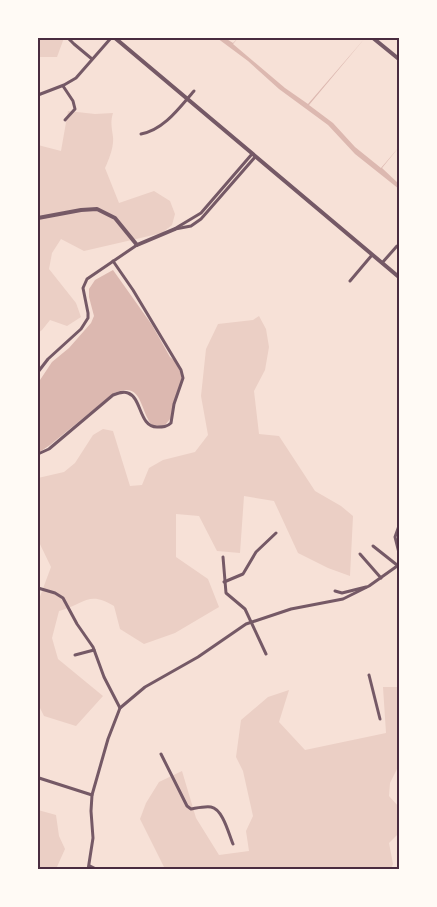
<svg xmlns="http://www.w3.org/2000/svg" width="437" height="907" viewBox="0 0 437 907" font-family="'Roboto Serif',serif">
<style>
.green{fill:#ebcfc5}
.water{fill:#dcb8b0}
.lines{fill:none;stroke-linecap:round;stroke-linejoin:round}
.minor{stroke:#755966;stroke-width:3}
.tertiary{stroke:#755966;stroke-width:4}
.neatline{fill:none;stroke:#4a2c40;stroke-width:2}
</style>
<rect width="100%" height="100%" fill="#f7e1d7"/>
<g class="green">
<polygon points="38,38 64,38 57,57 38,57"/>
<path d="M68,111L95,114L113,113C110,123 112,128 113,137C114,147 109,159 105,168L119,203L154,191L170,201L175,214L172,225L162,233L84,251L61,239L52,253L49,269L76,303L81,317L67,326L50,320L42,330L38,333V145L61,151Z"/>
<path d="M259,316L266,329L269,347L265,370L254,391L259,434L279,436L315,491L341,506L353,516L350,576L328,568L298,553L274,501L244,496L240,553L217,551L199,516L176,514V557L208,579L219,607L175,633L144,644L120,629L114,606C89,590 84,604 59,611L52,638L58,659L103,696L76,726L44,716L38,704V602L51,567L38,540V478L64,472L75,463L93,435L103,429L113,431L130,486L142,485L149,468L163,460L195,452L208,435L201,396L206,349L218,324L253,320Z"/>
<polygon points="383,687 399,687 399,765 390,783 389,796 399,807 400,832 389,843 393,864 391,869 165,869 140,819 146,803 159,782 182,771 196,818 219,855 249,851 246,831 253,816 243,771 236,757 241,720 268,697 289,690 279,722 305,750 386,733"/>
<polygon points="38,810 56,815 59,836 65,849 56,869 38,869"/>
</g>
<g class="water">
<polygon points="217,38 225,38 233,43 238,38 233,44 285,88 308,104 365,38 309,105 333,123 355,147 381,168 399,147 382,168 399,184 399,189 355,154 328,125 279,89 248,61"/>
<path d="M113,270L152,325L170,357L176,362L183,378L171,418L165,425L153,426C139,412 144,380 114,393L50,445L38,453V383L52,362L69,348L91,323L94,316L89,297V289L95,280Z"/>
</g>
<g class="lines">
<g class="minor">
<polyline points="68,38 74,44 92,59"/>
<polyline points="63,86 73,101 75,109 65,120"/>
<polyline points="38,95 64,85 76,78 111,38"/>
<path d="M141,134C164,130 180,107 194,91"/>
<polyline points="176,228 201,213 252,154"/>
<polyline points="175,229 191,226 201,219 255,157"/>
<polyline points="382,263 397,246 400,249"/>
<polyline points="350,281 372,255"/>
<polyline points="38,372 48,359 81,329 88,318 88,313 83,288 87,279 137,245"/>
<path d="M38,454L49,449L113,395C118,393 123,391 128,393C142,398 139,427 157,427C163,427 167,427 171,423L174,404L183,378L181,370L133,290L113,261"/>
<polyline points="400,523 395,537 400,557"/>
<polyline points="373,546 397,565"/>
<polyline points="360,554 381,578"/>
<polyline points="223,557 226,593 245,609 266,654"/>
<polyline points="224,582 243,574 256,552 276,533"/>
<polyline points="38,588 55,593 63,598 77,624 93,647 104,677 120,708"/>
<polyline points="335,591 342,593 366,587"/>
<polyline points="75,655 94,650"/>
<polyline points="369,675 380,719"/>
<path d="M161,754L187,806L191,809C197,808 205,806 211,807C223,809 229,835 233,844"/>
<polyline points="39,778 92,795"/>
<polyline points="90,866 98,870"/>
<polyline points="88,870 93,838 91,811 92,795 108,739 120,708 145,687 198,657 246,624 291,609 343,599 369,586 400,564"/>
</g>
<g class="tertiary">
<polyline points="115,38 400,278"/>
<polyline points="373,38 400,60"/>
<polyline points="38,218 81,210 97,209 115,218 137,245 175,229"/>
</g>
</g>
<rect width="437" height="907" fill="none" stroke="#fffaf5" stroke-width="78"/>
<rect x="39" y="39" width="359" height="829" class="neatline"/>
</svg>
